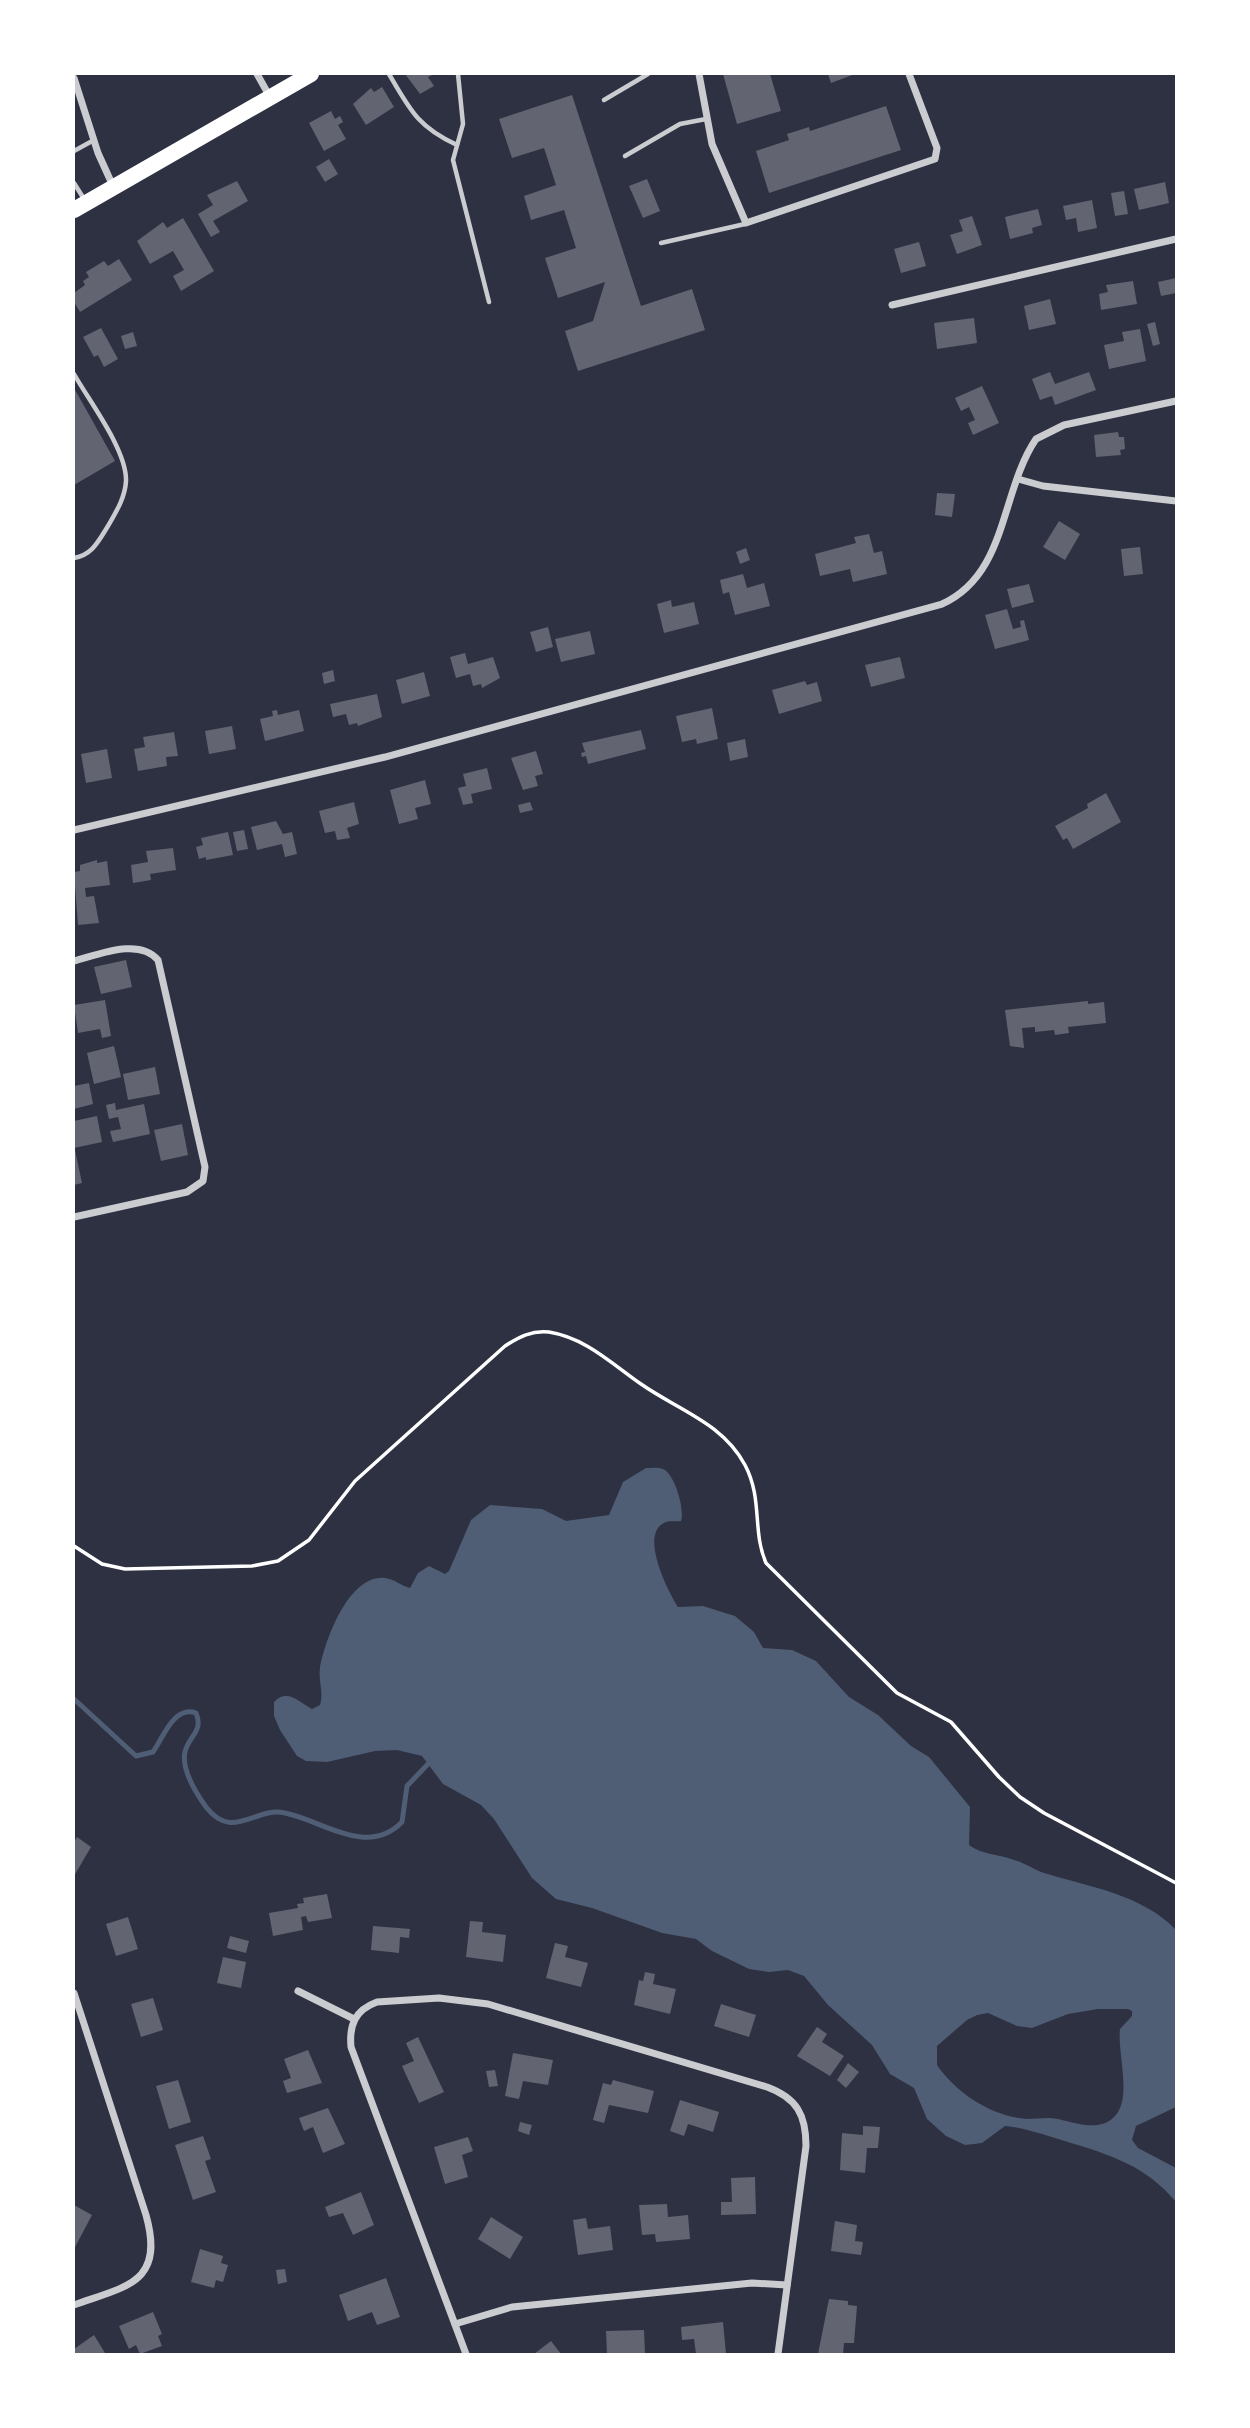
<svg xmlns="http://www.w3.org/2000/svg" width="1250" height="2428" viewBox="0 0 1250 2428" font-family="Spectral,serif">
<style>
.water{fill:#4f5d75;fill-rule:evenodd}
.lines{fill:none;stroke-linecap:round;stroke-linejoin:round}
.stream{stroke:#4f5d75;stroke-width:5}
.building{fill:#626471}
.path{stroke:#fff;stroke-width:3.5}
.service{stroke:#caccd0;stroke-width:4.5}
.minor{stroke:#caccd0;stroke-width:7}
.primary{stroke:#fff;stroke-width:16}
</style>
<rect width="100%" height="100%" fill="#2d3142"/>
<path class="water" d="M646,1468C651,1468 658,1467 663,1469C675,1474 685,1510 681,1521C676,1522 669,1520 664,1523C639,1535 669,1593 678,1607L703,1606L735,1616L754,1632L763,1648L792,1650L816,1661L849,1697L878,1715L911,1746L929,1757L970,1807L969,1845C982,1855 999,1854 1014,1860C1025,1863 1034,1870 1044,1873C1089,1887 1142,1894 1176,1930V2107L1136,2126L1132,2140L1138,2148L1176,2168V2202C1146,2166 1111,2155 1068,2142C1047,2136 1027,2128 1005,2126L982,2143L974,2144L965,2145L946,2136L927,2119L914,2088L890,2074L872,2045L828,2005L804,1976L788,1970L769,1972L749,1969L712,1951L696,1939L662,1933L592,1908L556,1899L532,1878L494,1819L481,1805L443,1784L422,1756L397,1750L375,1751L327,1762L306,1761L297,1756L280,1730L274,1716V1702C287,1688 299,1702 312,1709L320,1705C324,1693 318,1680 320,1668C325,1640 349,1574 385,1578C395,1579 401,1586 410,1588L418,1573L429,1566L445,1574L449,1571L471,1520L490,1505L542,1509L566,1521L609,1515L623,1482ZM1098,2009H1128L1132,2011V2016L1120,2029C1117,2053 1133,2099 1114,2117C1099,2132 1076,2123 1058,2119C1048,2117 1037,2119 1026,2119C992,2116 957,2094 937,2065V2046L967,2020L977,2015L988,2013L1017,2026L1032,2028L1068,2014Z"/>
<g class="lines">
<path class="stream" d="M74,1699L136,1756L153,1752C163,1738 174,1705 196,1713C204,1731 188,1737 185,1752C181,1770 196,1793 206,1807C233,1842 255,1806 285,1813C322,1820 367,1858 402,1822L407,1786L429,1763"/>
</g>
<g class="building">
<polygon points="405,74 434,74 428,77 434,86 420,94"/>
<polygon points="723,74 770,74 781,111 737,124"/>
<polygon points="828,74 855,74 831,83"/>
<polygon points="382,87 394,107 366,125 353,104 371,88 374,92"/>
<polygon points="572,95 641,306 692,289 705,330 578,371 565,331 593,321 605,282 558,298 545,258 576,248 564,210 531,220 524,196 556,185 544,148 512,158 499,119"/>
<polygon points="886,106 901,150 769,193 756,151 789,140 787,134 809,127 810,131"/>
<polygon points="331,111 335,119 340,116 343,122 338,125 346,139 324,151 309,123"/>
<polygon points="329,159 338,174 325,182 316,167"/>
<polygon points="647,179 660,211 643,218 629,186"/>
<polygon points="237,181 248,201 213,221 220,232 211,237 198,214 213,205 207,195"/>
<polygon points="1165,182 1169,203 1139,210 1134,189"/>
<polygon points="1124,191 1128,214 1115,216 1111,193"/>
<polygon points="1092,200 1097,228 1078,232 1076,218 1066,220 1063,206"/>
<polygon points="1038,209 1042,225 1032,228 1033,233 1010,239 1005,217"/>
<polygon points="972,216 982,245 957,254 950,235 963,231 959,220"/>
<polygon points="183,218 214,271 181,291 173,276 184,270 173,251 150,264 137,241 163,222 167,228"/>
<polygon points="919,242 926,266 901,273 894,249"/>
<polygon points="119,259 132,280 80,312 74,302 74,293 85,285 83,281 89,277 86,272 104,261 108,266"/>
<polygon points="1176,278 1176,293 1161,296 1158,282"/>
<polygon points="1133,281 1137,304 1101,310 1099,294 1108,292 1106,285"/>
<polygon points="1050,299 1056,324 1029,330 1024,306"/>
<polygon points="974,318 977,343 937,349 934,323"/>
<polygon points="1155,322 1160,344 1153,346 1147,324"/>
<polygon points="101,328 118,359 104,367 98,355 94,357 83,337"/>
<polygon points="1140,329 1146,361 1109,369 1104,345 1124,341 1122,332"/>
<polygon points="133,332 137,346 125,349 121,336"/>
<polygon points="1050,372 1055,384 1089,372 1096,390 1055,405 1052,396 1040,400 1032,379"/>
<polygon points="982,386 999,423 973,435 968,423 975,420 969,407 961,411 955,398"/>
<polygon points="74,388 115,461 74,485"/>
<polygon points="1118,432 1119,437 1124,437 1125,449 1120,450 1121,455 1096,457 1094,435"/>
<polygon points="937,493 955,494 952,517 935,515"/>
<polygon points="1059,521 1080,534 1065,560 1043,547"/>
<polygon points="869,534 874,553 882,551 887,574 853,582 850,569 820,576 815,554 856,543 854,537"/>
<polygon points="1140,547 1143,574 1124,576 1121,549"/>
<polygon points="746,548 750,560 740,564 736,552"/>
<polygon points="743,574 747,588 764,583 770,606 735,615 729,592 723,594 720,580"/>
<polygon points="1029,584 1034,602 1012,608 1007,589"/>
<polygon points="671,600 672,607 694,602 699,624 664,633 657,604"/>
<polygon points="1007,609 1013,629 1021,627 1020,621 1024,620 1029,640 995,649 985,615"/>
<polygon points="548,627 553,647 536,652 530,632"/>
<polygon points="590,631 595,654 561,662 555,639"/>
<polygon points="465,653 468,664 493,657 500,678 482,688 481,684 473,686 470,674 456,678 450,657"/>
<polygon points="900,657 905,678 871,687 865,665"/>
<polygon points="333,670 335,681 324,684 322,673"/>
<polygon points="424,672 430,696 402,704 396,680"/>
<polygon points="805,681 807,685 817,682 822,701 779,714 772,690"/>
<polygon points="377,694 382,717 358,726 357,723 349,725 346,714 333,717 330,704"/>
<polygon points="712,708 718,739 697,744 696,739 682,742 676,716"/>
<polygon points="277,710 278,715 299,710 304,731 265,741 260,719 273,716 272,711"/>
<polygon points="232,726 236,749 209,754 205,731"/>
<polygon points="641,730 646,749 588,764 586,756 582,757 581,753 585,752 582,743"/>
<polygon points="174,732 178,756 166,757 167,766 138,771 134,749 145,747 143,737"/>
<polygon points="745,739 748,757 730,761 727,743"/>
<polygon points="107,749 112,778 86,783 81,754"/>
<polygon points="536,751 543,774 535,776 538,786 523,790 511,758"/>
<polygon points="487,768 492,789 471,794 473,803 463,805 458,788 466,786 463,774"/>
<polygon points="425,780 431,804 415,808 418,819 399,824 390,790"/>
<polygon points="1106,793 1121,822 1073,849 1067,838 1063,840 1055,826 1088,808 1087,804"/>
<polygon points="354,802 359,824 347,828 350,838 337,840 335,831 325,833 319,811"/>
<polygon points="530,802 533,810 520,813 518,805"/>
<polygon points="276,821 283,834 292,832 297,854 285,857 282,844 257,850 251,827"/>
<polygon points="244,830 248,849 237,851 233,832"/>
<polygon points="228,832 233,855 206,860 206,857 199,859 196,847 203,845 201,838"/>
<polygon points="173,848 176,870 150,874 151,880 133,883 131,865 148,862 146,851"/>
<polygon points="97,860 97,863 107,861 110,885 85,888 86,897 94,896 99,923 78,925 74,872 80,871 80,865"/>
<polygon points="126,960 132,987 101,994 94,967"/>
<polygon points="105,1000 111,1036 102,1038 100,1029 78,1033 74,1005"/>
<polygon points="1088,1001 1088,1004 1104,1002 1106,1023 1068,1027 1069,1033 1055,1035 1054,1030 1035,1032 1035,1027 1022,1028 1024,1048 1010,1046 1005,1010"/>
<polygon points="114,1046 121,1077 94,1084 87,1053"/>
<polygon points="155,1067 160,1094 128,1100 123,1074"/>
<polygon points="89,1083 93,1104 74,1109 74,1086"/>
<polygon points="115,1103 116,1110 144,1104 150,1134 113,1142 110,1131 121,1129 118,1117 109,1119 106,1105"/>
<polygon points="97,1116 102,1142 74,1148 74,1121"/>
<polygon points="182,1124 188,1155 161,1161 154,1130"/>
<polygon points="75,1150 82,1183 74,1185 74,1151"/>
<polygon points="77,1837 91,1847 74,1876 74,1842"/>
<polygon points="327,1894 332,1918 308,1922 306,1916 301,1917 303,1930 273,1936 269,1913 298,1908 297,1904 304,1903 303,1898"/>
<polygon points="128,1917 138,1949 116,1956 106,1924"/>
<polygon points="470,1921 483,1922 482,1932 506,1935 503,1962 466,1957"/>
<polygon points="373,1926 410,1929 409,1938 400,1937 399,1953 371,1950"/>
<polygon points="230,1936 249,1941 246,1953 227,1948"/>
<polygon points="555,1943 568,1946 565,1957 588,1963 581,1987 546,1978"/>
<polygon points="223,1957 246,1962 241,1988 217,1983"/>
<polygon points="645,1972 655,1974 653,1984 676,1989 670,2014 634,2005 639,1980 643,1981"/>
<polygon points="153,1998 163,2030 141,2037 131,2004"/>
<polygon points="721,2004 756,2015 749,2037 714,2026"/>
<polygon points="817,2027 827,2034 822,2042 844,2056 830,2076 797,2056"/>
<polygon points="418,2037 444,2092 419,2103 402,2066 414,2061 406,2043"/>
<polygon points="308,2050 322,2083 287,2093 283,2081 291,2078 284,2059"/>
<polygon points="513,2053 553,2060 548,2085 523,2081 519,2099 505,2096"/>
<polygon points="848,2063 859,2072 846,2088 837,2080"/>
<polygon points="495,2070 498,2086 489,2087 486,2071"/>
<polygon points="178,2080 191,2122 169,2129 156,2086"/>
<polygon points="613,2080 654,2091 648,2113 609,2105 604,2123 593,2120 603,2083 611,2085"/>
<polygon points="680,2100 719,2112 713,2132 688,2124 684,2136 670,2131"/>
<polygon points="328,2108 345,2144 323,2153 313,2127 304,2131 299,2118"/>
<polygon points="520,2122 532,2125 529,2135 518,2131"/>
<polygon points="863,2126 880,2127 878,2148 867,2148 865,2173 840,2170 842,2133 863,2135"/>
<polygon points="203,2136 211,2159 205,2161 216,2192 193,2200 175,2145"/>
<polygon points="468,2137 473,2151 462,2155 468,2177 445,2184 434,2147"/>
<polygon points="755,2177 756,2214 721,2215 721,2202 732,2202 731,2178"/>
<polygon points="361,2192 374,2225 353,2235 343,2213 329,2217 325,2207"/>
<polygon points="667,2204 668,2217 688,2215 690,2239 656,2242 655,2234 642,2235 639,2205"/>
<polygon points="74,2205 92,2215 74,2249"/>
<polygon points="491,2217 523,2237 510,2259 478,2239"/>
<polygon points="586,2218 588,2229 610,2226 613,2250 578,2255 573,2220"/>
<polygon points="835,2221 857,2225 855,2241 863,2242 861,2255 831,2251"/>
<polygon points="200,2249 223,2256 221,2263 228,2265 223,2282 216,2280 214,2288 191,2282"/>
<polygon points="285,2269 287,2282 278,2284 276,2270"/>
<polygon points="386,2278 400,2317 377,2325 372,2312 348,2321 339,2295"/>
<polygon points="829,2299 848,2301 848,2305 857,2306 854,2343 844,2343 843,2354 818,2354"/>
<polygon points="153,2312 162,2334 158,2336 162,2346 140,2354 136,2345 129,2349 119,2326"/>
<polygon points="723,2322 726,2354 696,2354 694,2339 682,2340 681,2327"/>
<polygon points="644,2330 645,2354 607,2354 606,2331"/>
<polygon points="94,2335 105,2353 74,2354 74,2349"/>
<polygon points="551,2341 561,2354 534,2354"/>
</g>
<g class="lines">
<path class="path" d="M74,1546L102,1564L125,1569L252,1566L278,1561L309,1540L355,1481L505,1346C519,1337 532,1330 549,1332C586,1338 612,1364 641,1384C678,1410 723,1423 745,1465C763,1499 752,1531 766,1563L897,1693L951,1722L999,1777L1020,1797L1044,1813L1176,1883"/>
<g class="service">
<path d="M389,74C410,110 418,127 457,145"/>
<polyline points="458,74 463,124 453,160 489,302"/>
<polyline points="604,100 648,74"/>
<polyline points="74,151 94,140"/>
<polyline points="625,156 680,124 706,119"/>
<polyline points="74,183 84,199"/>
<polyline points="661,243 745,224"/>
<path d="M74,374C89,401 127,450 126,481C125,498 116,512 108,526C98,542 92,555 74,558"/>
</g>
<g class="minor">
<polyline points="257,74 270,97"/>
<polyline points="699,74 712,144 746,223 935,159 937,148 909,74"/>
<polyline points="74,78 98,153 113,186"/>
<polyline points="892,305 1176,239"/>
<polyline points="1018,479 1043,486 1176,501"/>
<path d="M74,830L385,757L942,604C1008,574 1000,492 1036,439L1064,425L1176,401"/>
<path d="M74,961C98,955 139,937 158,960L205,1167L203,1181L187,1192L74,1217"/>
<polyline points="298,1991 354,2019"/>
<path d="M74,1993L146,2215C165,2283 127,2286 74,2305"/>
<polyline points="455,2324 512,2307 752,2283 787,2285"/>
<path d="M466,2354L351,2047C349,2025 355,2010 377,2002L439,1998L488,2004L767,2087C797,2098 806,2115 806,2146L778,2354"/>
</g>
<polyline class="primary" points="74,210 311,74"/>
</g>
<rect width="1250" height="2428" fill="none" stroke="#ffffff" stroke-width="150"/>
</svg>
